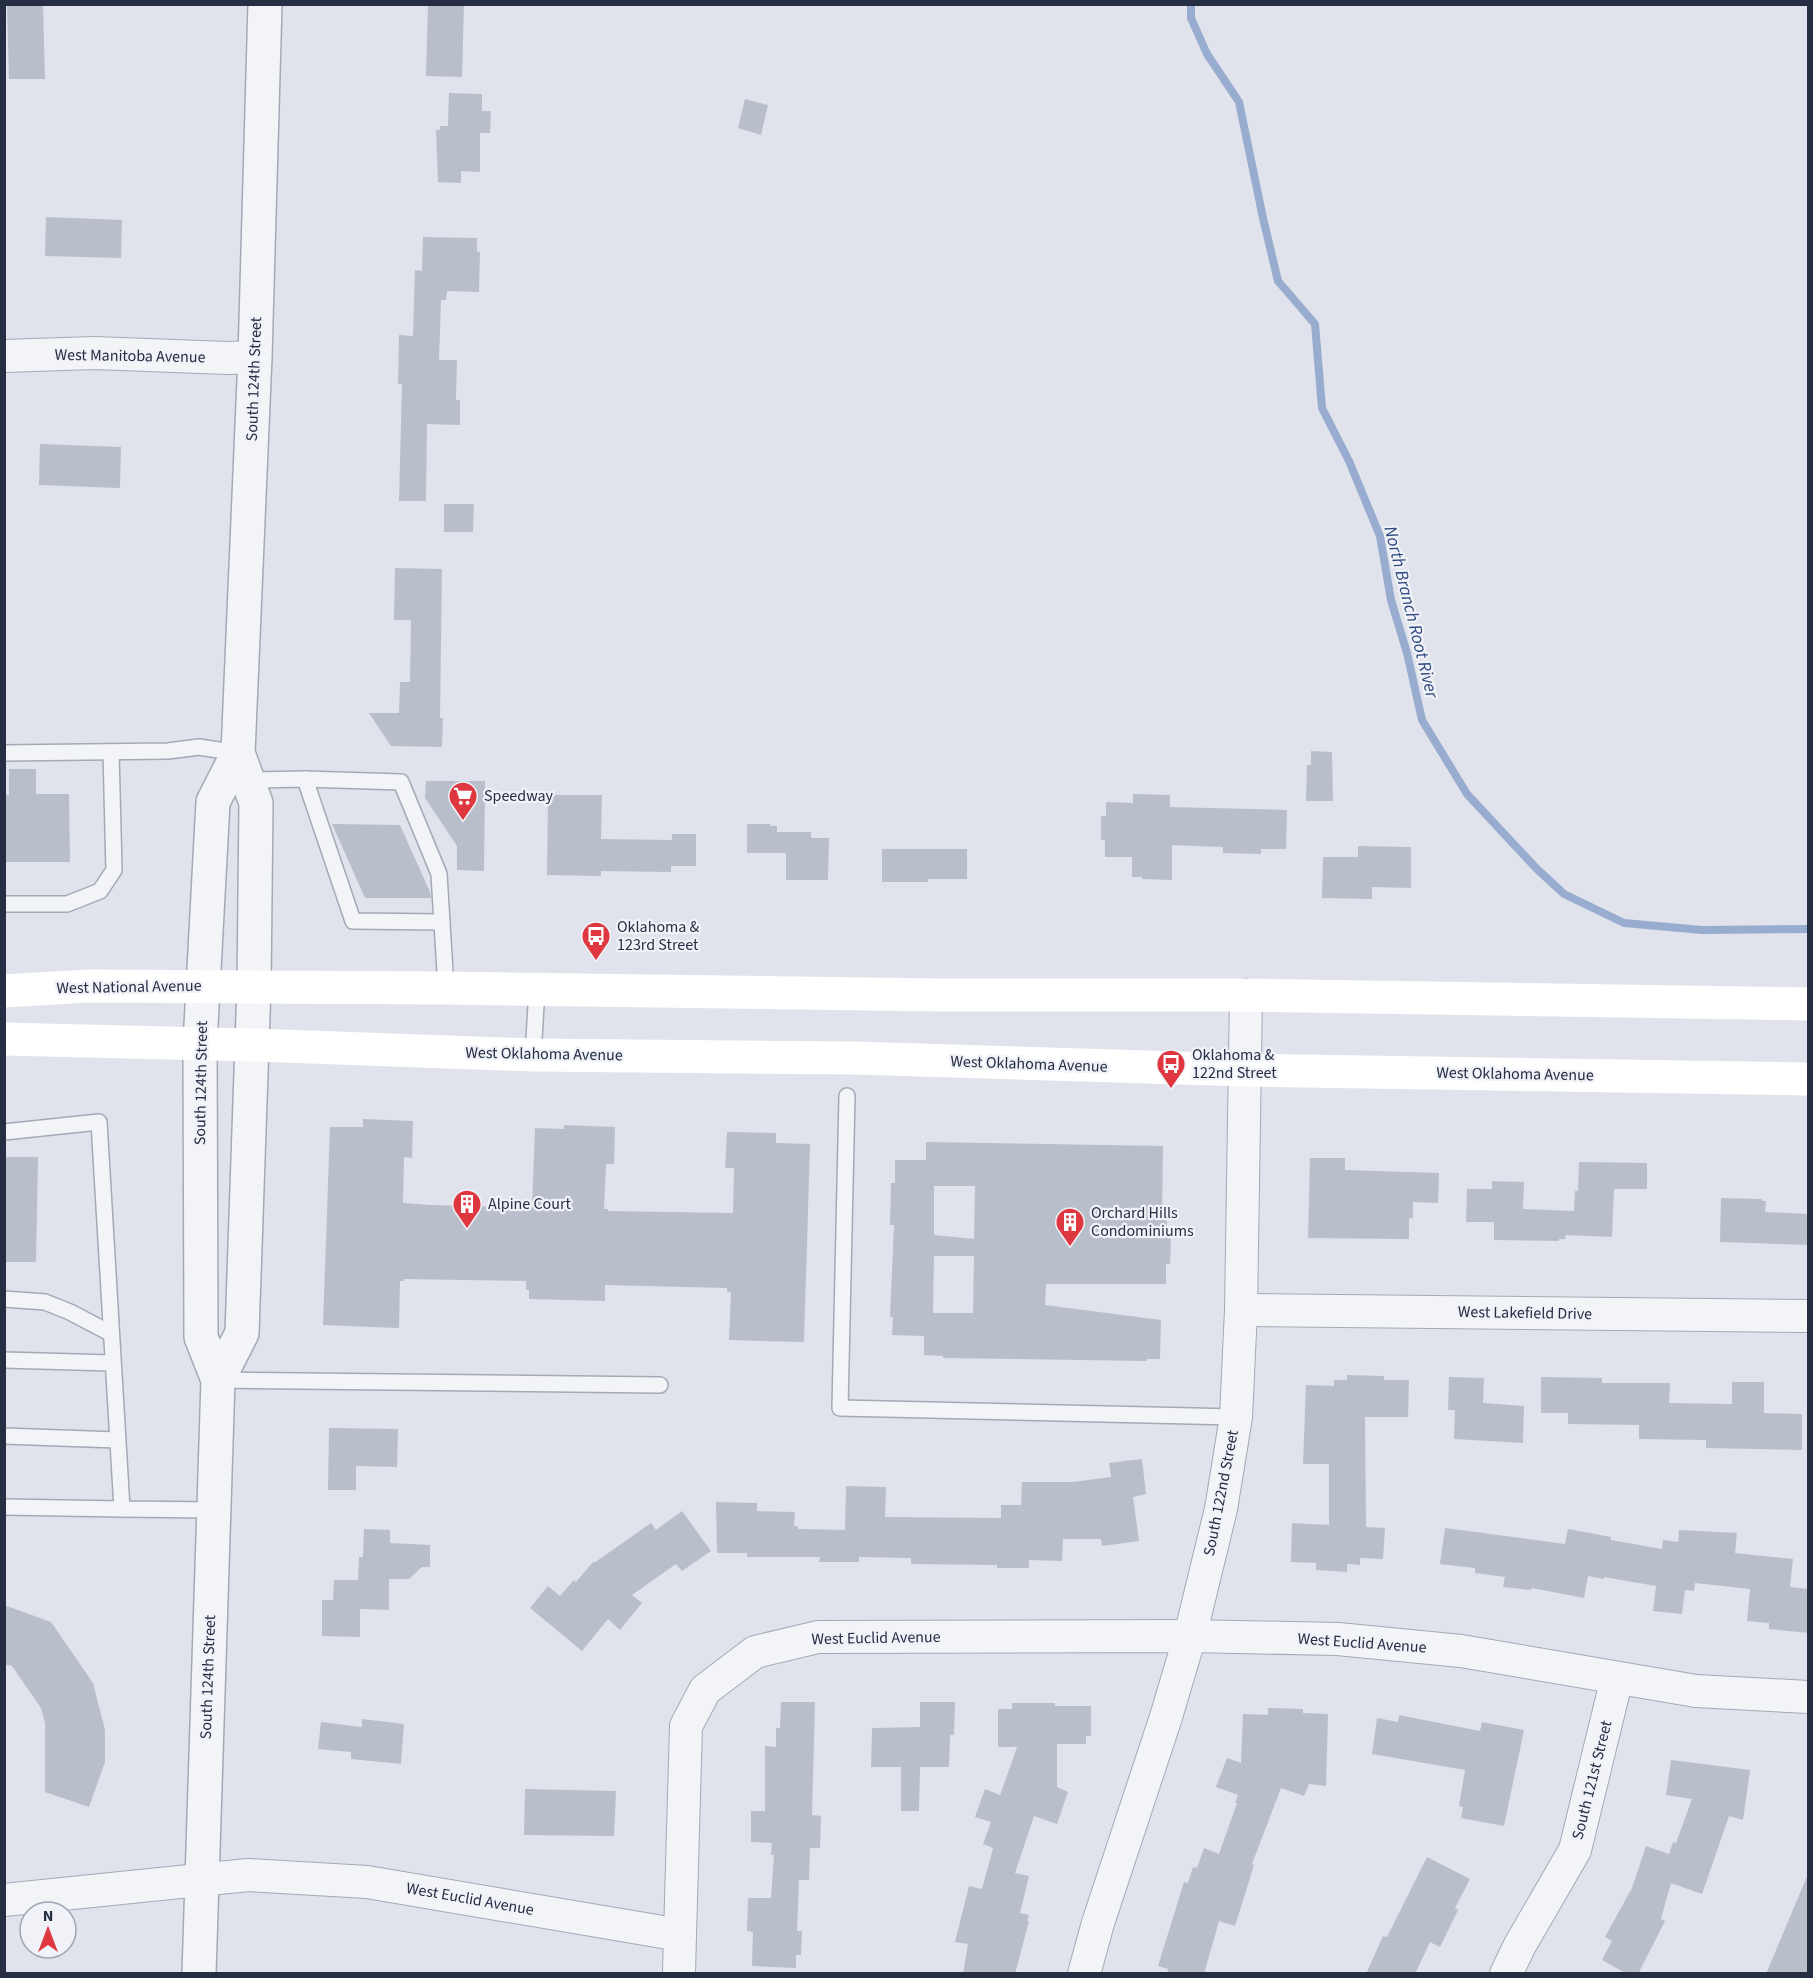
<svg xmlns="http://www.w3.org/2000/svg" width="1813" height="1978" viewBox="0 0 1813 1978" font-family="'Source Sans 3',sans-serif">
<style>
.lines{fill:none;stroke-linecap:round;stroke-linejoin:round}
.stream{stroke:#97accf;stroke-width:8}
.building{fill:#b9becb;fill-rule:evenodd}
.service-casing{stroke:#a4a9b6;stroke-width:18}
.minor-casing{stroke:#a4a9b6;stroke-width:34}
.tertiary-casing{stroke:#a4a9b6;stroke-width:36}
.service{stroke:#f3f4f8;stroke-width:15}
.minor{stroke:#f3f4f8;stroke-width:32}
.tertiary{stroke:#f3f4f8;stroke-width:33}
.secondary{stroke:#fff;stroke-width:33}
.labels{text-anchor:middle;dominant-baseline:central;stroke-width:4.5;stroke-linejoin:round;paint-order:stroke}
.street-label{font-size:16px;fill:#262e44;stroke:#f0f2f8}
.poi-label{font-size:16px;fill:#262e44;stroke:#f0f2f8;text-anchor:start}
.water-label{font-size:18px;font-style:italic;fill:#2c487d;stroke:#f0f2f8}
</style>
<rect width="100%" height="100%" fill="#e0e3eb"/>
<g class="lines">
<polyline class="stream" points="1191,4 1191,18 1207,54 1239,102 1263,218 1278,281 1315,324 1322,408 1349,461 1380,536 1391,600 1407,653 1422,720 1467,794 1536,868 1564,894 1624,923 1702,930 1808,929"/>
</g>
<g class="building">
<polygon points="7,4 43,4 45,79 9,79"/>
<polygon points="428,4 464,4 462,77 426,76"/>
<polygon points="449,93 482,94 482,111 491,111 490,133 480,133 480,172 461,171 461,183 438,182 436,130 440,130 440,126 448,126"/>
<polygon points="745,99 768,105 761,135 738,128"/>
<polygon points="46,217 122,220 121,258 45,256"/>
<polygon points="423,237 477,238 477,252 480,252 479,292 447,291 446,300 441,300 439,360 457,360 456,400 460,400 460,425 427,424 426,501 399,501 402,384 398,384 399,335 413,336 415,270 422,271"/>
<polygon points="40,444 121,447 120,488 39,485"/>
<polygon points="444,504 474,504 473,532 444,532"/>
<polygon points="395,568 442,569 440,718 443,718 442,747 391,746 369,713 399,713 400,682 410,682 411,620 394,620"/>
<polygon points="1311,751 1332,752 1333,801 1306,801 1307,765 1311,765"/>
<polygon points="9,769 36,769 36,794 69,794 70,862 4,862 4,795 9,795"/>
<polygon points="426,781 485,781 484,871 457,870 457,846 425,798"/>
<polygon points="1133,794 1170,795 1170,807 1287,810 1286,849 1261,849 1261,854 1223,853 1223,847 1172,845 1172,880 1142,879 1142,877 1132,877 1132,857 1105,857 1105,840 1101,840 1101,816 1106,816 1106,802 1133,803"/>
<polygon points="548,795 602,795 601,839 672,840 672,834 696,834 696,866 671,866 671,872 601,871 601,876 547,875"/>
<polygon points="332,824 400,825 430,892 431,898 365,898"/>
<polygon points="747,824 770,824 770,826 777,826 777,832 811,832 811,838 829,838 828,880 786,880 786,853 747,853"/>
<polygon points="1358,846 1411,847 1411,888 1372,887 1372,899 1322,898 1323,857 1358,857"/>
<polygon points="882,849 967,849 967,879 928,879 928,882 882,882"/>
<polygon points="363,1119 413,1121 412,1158 404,1157 403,1203 431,1205 532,1208 535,1128 564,1129 564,1125 615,1127 614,1164 606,1164 604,1209 608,1209 608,1211 733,1213 734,1168 725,1168 727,1132 776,1133 776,1143 810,1144 804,1342 729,1340 731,1292 727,1292 727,1288 605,1285 605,1301 529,1299 529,1290 526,1290 526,1281 404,1279 404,1281 400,1281 399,1328 323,1325 330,1127 363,1127"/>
<path d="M926,1142L1163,1146L1162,1218H1167V1238L1171,1239L1170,1264H1166V1284H1046L1045,1305L1161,1320L1160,1359H1147V1361L943,1358V1356L924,1355V1336L892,1335L893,1317H890L894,1225H890L891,1183H895V1160H926ZM934,1186H975L974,1239L934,1235ZM934,1256H974L973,1313H933Z"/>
<polygon points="4,1157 38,1157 36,1262 4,1262"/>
<polygon points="1310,1158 1345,1158 1345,1170 1439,1173 1438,1203 1413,1202 1413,1218 1409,1218 1409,1239 1308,1238"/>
<polygon points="1579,1162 1647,1163 1647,1189 1614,1189 1612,1237 1566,1235 1565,1239 1559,1239 1559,1241 1494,1240 1494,1222 1466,1222 1467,1189 1492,1189 1492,1181 1524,1182 1523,1209 1574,1211 1575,1191 1578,1191"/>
<polygon points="1721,1198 1762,1199 1762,1201 1766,1201 1765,1212 1809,1214 1809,1245 1720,1242"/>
<polygon points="1347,1375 1384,1376 1384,1380 1409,1380 1408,1417 1365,1417 1366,1527 1385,1528 1383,1559 1360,1558 1360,1565 1347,1564 1347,1572 1316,1570 1316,1563 1291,1562 1292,1523 1329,1525 1329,1464 1303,1464 1306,1385 1334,1386 1334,1380 1347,1380"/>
<polygon points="1449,1377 1484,1378 1483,1403 1524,1406 1523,1443 1454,1439 1455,1410 1448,1410"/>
<polygon points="1541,1377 1602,1378 1602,1383 1670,1383 1669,1403 1732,1404 1732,1382 1764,1382 1764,1413 1802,1414 1802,1450 1706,1448 1706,1440 1639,1439 1639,1425 1568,1424 1568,1413 1541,1413"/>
<polygon points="329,1428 398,1429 397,1467 356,1466 356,1490 328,1490"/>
<polygon points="1142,1459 1146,1494 1133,1497 1139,1541 1102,1546 1101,1539 1063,1539 1062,1561 1029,1560 1029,1568 997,1568 997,1565 911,1564 911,1558 859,1557 859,1562 819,1562 820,1557 747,1557 747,1553 717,1553 716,1502 757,1503 757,1511 795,1512 794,1526 798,1526 798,1529 845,1530 846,1486 886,1487 885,1517 1001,1518 1001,1505 1021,1505 1022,1482 1073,1482 1111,1477 1109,1463"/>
<polygon points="682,1511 711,1551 682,1571 676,1564 632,1595 642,1603 620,1630 608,1619 582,1651 530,1608 548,1586 560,1596 574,1580 576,1582 593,1562 594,1563 651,1523 656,1530"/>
<polygon points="1445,1528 1565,1544 1568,1529 1611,1537 1611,1540 1662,1549 1663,1540 1678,1542 1679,1530 1737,1533 1735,1553 1793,1559 1790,1587 1809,1589 1809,1633 1769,1629 1769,1623 1747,1621 1750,1589 1695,1583 1694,1591 1685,1590 1682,1614 1653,1611 1656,1586 1604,1577 1604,1579 1588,1576 1584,1598 1532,1588 1531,1590 1503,1587 1505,1577 1475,1573 1475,1568 1440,1564"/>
<polygon points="364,1529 390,1530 390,1543 430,1545 430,1567 422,1567 409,1579 389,1579 389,1610 360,1609 360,1637 322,1636 322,1600 333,1600 334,1580 358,1580 359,1557 363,1557"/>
<polygon points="4,1605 51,1622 93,1683 105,1730 105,1762 89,1807 45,1792 45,1723 41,1708 12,1666 4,1664"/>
<polygon points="781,1702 815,1702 812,1815 821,1816 820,1848 810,1848 809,1880 799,1880 797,1931 802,1931 801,1955 796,1955 796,1968 752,1966 753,1932 747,1931 748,1898 771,1898 774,1855 771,1855 772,1843 751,1842 751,1811 765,1811 765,1746 776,1747 776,1728 780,1728"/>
<polygon points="920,1702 955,1702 954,1735 950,1735 949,1767 920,1767 919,1811 901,1811 901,1767 871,1767 872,1728 920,1727"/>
<polygon points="1012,1703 1055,1703 1055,1706 1091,1706 1091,1736 1086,1736 1086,1744 1057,1744 1057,1787 1068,1792 1057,1824 1034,1816 1015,1873 1029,1876 1020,1913 1029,1915 1027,1921 1029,1921 1015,1974 963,1974 968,1944 955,1942 969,1886 982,1889 993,1848 983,1844 991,1822 975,1817 985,1789 1000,1795 1017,1747 998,1747 998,1709 1012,1709"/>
<polygon points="1268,1708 1303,1709 1303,1713 1328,1714 1326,1786 1309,1784 1304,1796 1281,1788 1252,1864 1254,1865 1235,1926 1219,1921 1204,1974 1167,1974 1168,1969 1158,1966 1184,1882 1188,1883 1193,1867 1197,1868 1204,1848 1219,1854 1237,1803 1235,1803 1238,1795 1216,1787 1227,1758 1241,1763 1243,1714 1268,1715"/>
<polygon points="1399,1715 1480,1731 1482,1722 1524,1730 1504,1826 1461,1818 1463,1807 1459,1806 1465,1770 1372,1754 1377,1718 1398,1722"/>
<polygon points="362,1719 404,1724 401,1764 351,1759 351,1752 318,1749 321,1722 362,1727"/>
<polygon points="1671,1760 1750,1770 1743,1820 1729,1816 1702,1894 1671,1883 1661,1919 1665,1921 1638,1974 1627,1974 1602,1960 1612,1941 1605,1937 1632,1888 1646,1846 1669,1854 1673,1842 1676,1843 1692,1799 1666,1795"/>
<polygon points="525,1789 616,1791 614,1836 524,1835"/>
<polygon points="1427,1857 1470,1879 1455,1908 1458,1910 1440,1947 1430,1942 1415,1974 1366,1974 1383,1936 1387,1937"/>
<polygon points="1808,1874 1809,1974 1766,1974"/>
</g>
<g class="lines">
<g class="service-casing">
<g id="service">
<polyline points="4,753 168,751 199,747 238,753"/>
<polyline points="305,779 353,921 442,922"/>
<polyline points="248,780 305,779 401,782 439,874 446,988"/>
<polyline points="4,904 67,904 100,891 114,870 111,752"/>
<polyline points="533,1055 537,989"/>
<polyline points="847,1096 840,1408 1236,1417"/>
<polyline points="4,1132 99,1122 122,1509 214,1510"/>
<polyline points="4,1299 45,1302 70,1312 110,1333"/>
<polyline points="4,1360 112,1363"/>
<polyline points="218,1380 660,1385"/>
<polyline points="4,1436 117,1440"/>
<polyline points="4,1507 122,1509"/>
</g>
</g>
<g class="minor-casing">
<g id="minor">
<polyline points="4,356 94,353 228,358 255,357"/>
<polyline points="1241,1310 1808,1316"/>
<polyline points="4,1900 248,1875 367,1882 680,1935 686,1726 705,1690 755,1652 818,1637 1190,1636 1338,1639 1461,1651 1696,1691 1808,1697"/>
<polyline points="679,1974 680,1935"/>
<polyline points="1084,1974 1098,1923 1166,1717 1190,1636 1221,1509 1236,1417 1241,1310 1246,995"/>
<polyline points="1506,1974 1520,1945 1575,1850 1617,1678"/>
</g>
</g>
<g class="tertiary-casing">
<g id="tertiary">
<polyline points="218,1380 242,1333 254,986 256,803 238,753 255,357 265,4"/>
<polyline points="199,1974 218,1380 201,1337 200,1044 213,802 238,753"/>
</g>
</g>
<use href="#service" class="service"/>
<use href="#minor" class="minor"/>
<use href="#tertiary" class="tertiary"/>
<g class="secondary">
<polyline points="4,991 88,986 446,988 940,995 1246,995 1808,1004"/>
<polyline points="4,1039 251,1045 533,1055 855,1058 1245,1070 1808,1079"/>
</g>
</g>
<defs>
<g id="supermarket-pin" transform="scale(1.5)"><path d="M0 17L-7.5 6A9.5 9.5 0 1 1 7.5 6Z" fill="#de373f" stroke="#f0f2f8"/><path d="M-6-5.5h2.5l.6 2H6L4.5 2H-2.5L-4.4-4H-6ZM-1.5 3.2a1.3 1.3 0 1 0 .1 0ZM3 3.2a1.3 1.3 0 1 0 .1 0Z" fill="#fff"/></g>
<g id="bus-pin" transform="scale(1.5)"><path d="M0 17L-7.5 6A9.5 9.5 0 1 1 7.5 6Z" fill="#de373f" stroke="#f0f2f8"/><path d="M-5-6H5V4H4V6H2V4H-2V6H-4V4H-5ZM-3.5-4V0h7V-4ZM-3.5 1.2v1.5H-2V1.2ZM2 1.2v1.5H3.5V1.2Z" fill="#fff"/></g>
<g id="building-pin" transform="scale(1.5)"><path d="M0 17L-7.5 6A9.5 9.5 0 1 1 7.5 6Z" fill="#de373f" stroke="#f0f2f8"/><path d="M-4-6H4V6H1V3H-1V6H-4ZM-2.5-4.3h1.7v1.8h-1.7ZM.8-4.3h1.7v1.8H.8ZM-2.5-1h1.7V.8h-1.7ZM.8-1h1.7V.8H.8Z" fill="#fff"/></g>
</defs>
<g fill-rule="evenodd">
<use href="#supermarket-pin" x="463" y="796"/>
<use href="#bus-pin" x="596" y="936"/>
<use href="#bus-pin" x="1171" y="1064"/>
<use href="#building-pin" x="467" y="1204"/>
<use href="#building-pin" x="1070" y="1222"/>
</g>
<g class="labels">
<g class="street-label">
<text transform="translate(130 356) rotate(1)">West Manitoba Avenue</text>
<text transform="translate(254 379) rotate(-88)">South 124th Street</text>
<text transform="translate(129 987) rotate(-1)">West National Avenue</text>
<text transform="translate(544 1054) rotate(1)">West Oklahoma Avenue</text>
<text transform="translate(1029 1064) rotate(2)">West Oklahoma Avenue</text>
<text transform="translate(1515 1074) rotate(1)">West Oklahoma Avenue</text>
<text transform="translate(201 1083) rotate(-89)">South 124th Street</text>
<text transform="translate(1525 1313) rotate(1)">West Lakefield Drive</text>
<text transform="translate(1221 1493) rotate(-79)">South 122nd Street</text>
<text transform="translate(876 1638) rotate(-1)">West Euclid Avenue</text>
<text transform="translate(1362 1643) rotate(4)">West Euclid Avenue</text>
<text transform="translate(208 1677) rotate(-88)">South 124th Street</text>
<text transform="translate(1592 1780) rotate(-76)">South 121st Street</text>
<text transform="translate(470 1899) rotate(10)">West Euclid Avenue</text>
</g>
<g class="poi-label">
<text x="484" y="796">Speedway</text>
<text x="617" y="927">Oklahoma &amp;<tspan x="617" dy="18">123rd Street</tspan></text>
<text x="1192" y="1055">Oklahoma &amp;<tspan x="1192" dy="18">122nd Street</tspan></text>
<text x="488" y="1204">Alpine Court</text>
<text x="1091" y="1213">Orchard Hills<tspan x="1091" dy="18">Condominiums</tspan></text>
</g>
<g class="water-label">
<text transform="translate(1411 612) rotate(76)">North Branch Root River</text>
</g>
</g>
<rect width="1813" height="1978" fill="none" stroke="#262e44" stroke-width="12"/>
<g transform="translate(48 1930)"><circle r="28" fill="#f0f2f8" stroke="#9fa4b0" stroke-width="1.5"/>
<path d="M0-4.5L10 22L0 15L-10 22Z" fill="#de373f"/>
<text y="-9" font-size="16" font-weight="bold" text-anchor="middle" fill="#262e44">N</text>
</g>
</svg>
